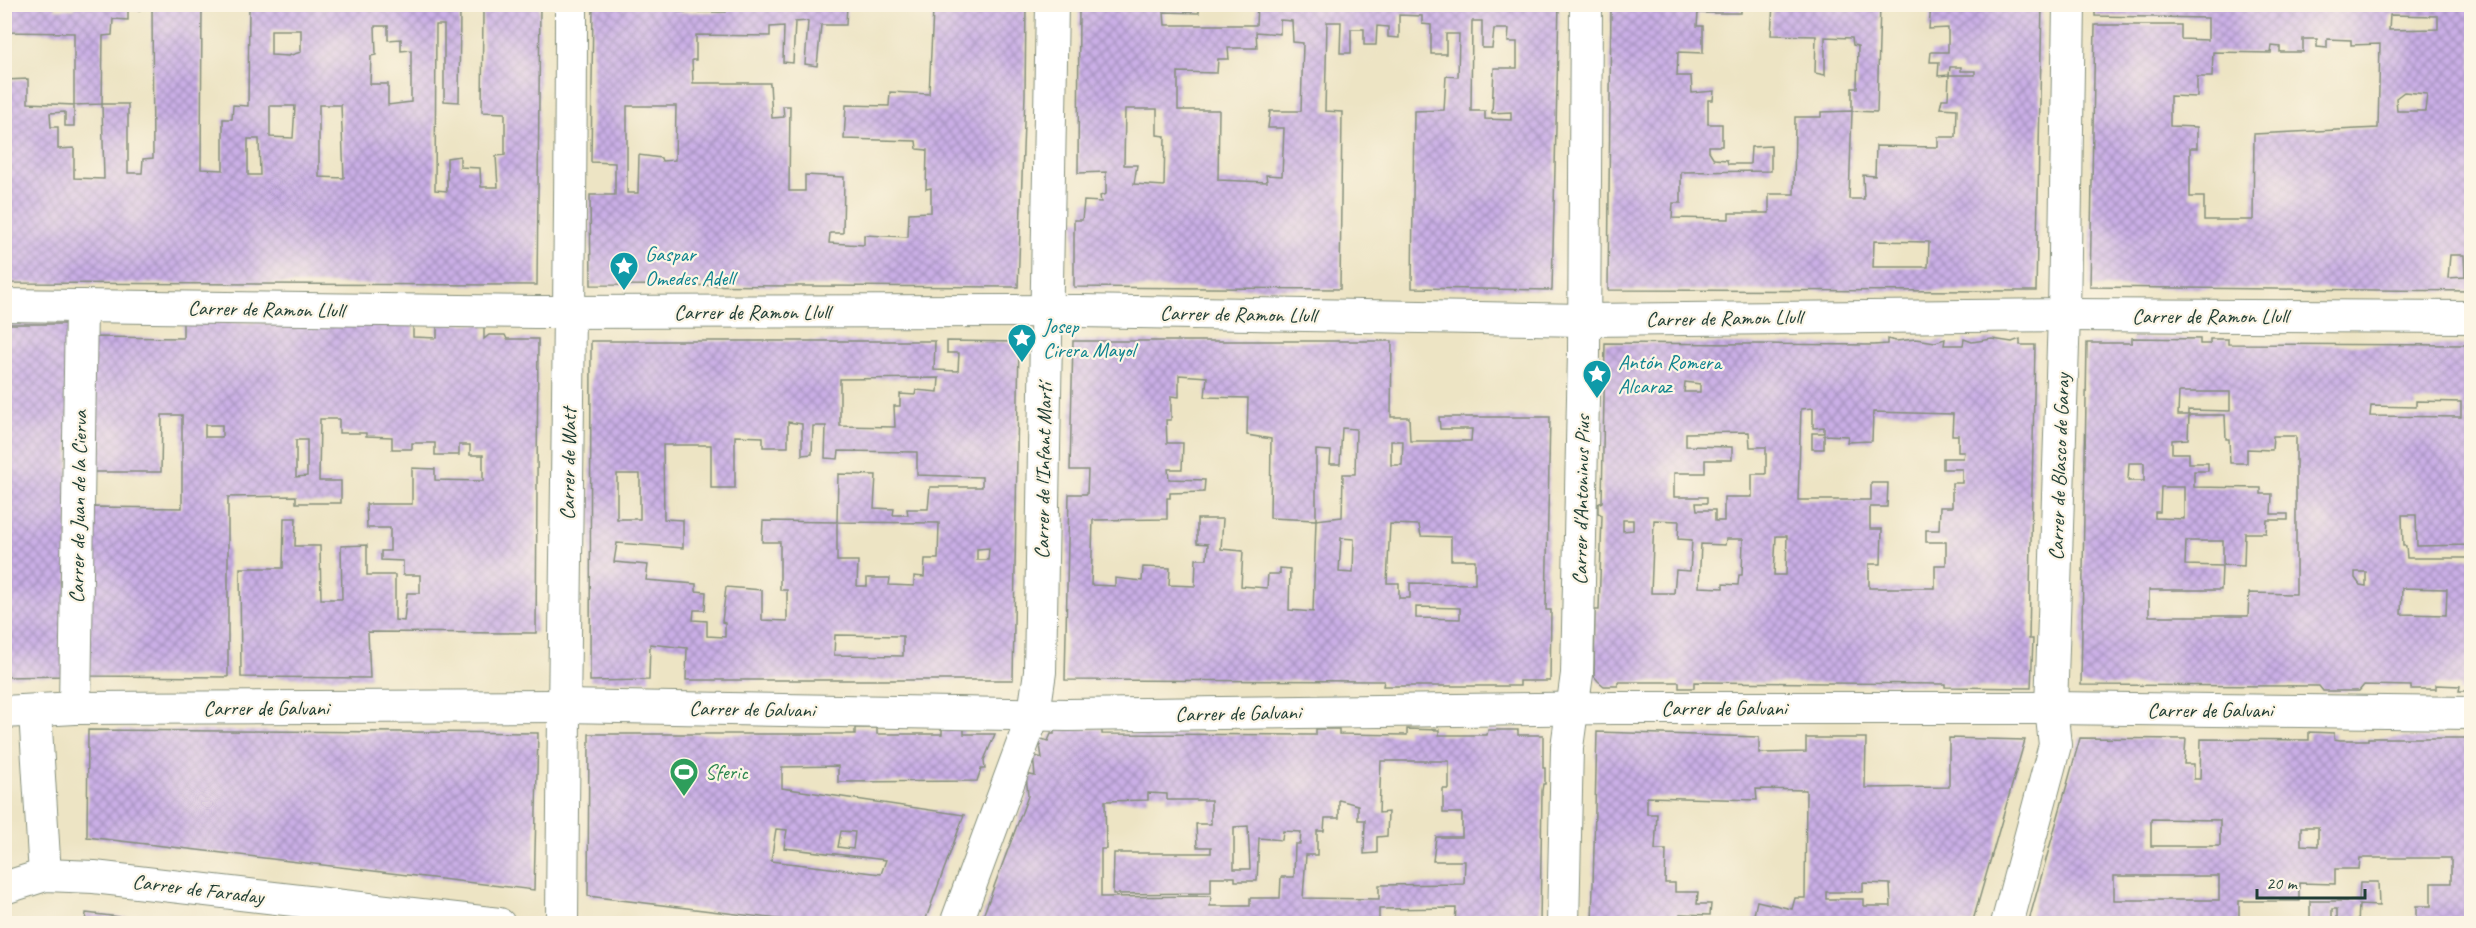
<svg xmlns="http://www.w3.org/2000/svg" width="2476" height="928" viewBox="0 0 2476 928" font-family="Caveat,sans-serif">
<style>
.building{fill:url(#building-cross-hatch);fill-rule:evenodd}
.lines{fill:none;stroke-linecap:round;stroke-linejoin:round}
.street-casing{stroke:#86907c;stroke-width:34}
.street{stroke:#fff;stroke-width:32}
.labels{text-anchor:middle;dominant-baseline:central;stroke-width:4.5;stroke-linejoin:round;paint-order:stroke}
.culture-label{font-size:21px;fill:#0d838f;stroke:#fcf5e5;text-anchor:start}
.street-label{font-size:21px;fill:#1f3d34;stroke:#fcf5e5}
.leisure-label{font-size:21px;fill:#27864d;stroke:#fcf5e5;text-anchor:start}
</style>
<defs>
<pattern id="building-cross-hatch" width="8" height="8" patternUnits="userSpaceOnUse" patternTransform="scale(1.5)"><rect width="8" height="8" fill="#caafe6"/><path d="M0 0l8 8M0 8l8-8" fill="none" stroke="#a390bb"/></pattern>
</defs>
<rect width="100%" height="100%" fill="#fcf5e5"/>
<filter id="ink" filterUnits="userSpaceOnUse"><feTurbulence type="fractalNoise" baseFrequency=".0167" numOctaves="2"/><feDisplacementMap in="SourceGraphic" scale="12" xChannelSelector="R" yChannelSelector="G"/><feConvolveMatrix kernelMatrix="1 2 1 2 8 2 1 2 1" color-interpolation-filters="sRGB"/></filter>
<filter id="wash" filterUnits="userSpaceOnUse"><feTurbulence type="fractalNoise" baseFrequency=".008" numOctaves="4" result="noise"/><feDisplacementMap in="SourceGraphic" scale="24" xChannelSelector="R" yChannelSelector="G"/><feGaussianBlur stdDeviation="1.35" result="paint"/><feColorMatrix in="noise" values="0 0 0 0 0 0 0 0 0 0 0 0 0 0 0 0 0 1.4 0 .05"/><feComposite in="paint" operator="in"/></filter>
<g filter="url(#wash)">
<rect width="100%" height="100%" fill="#ede4c4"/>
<g id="blocks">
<g class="building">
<polygon points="4,4 55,4 55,9 74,9 74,4 140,4 140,10 128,10 128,20 113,19 112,35 103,36 102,104 74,105 74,33 4,32"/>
<path d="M152,4H202L201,169L223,170V119H232L233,105L248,106L249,4H540L537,285L4,283V235H9V224H4V80L28,79V103L74,105V126H65V112L50,113L51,127H58V149L74,148V178L104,179L102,104H128V173H142L143,159L153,158ZM460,9L483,10L482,112L505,113V155L496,156L498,187H481L480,168L460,167V156L447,158V191L435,190L436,25H444V101L459,102ZM375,26H388V40L401,39V51L411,50V102L388,105V84H370L371,56L376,55ZM271,30H301V52L288,56L271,55ZM319,105H341L344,178L319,177ZM270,106H295L293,138L270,137ZM248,139H259L260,175H248Z"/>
<path d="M593,4H680L679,12H726V4H847L846,25H821L817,66L805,64L808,21L795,22L793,63L783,62L784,26L770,27V36L696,35V60H692L693,83H770L772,118L784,117L783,106H790L789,191H805V175L844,177L843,233H830L829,243L864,245V235L908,237L909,213L931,212V188L926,189L927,150L917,149L916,141L844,139L846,105L889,106L890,92L929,94L933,10H906L905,4H1026L1025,95L1018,287L591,285L590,195H615V163L591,162ZM627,106H676L675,160L662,161L661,158L639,155L638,193H627Z"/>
<path d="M1079,4H1199V13L1164,12L1165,25H1256L1257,4H1559L1552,290L1412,288L1414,111L1444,110L1446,76L1458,77L1459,34H1446V54H1431V25L1422,24V16L1399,15V38L1388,37V27L1377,26L1376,45H1364V29H1351V53H1340L1341,22H1327L1325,111L1342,112L1340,289L1074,287V220H1082L1084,201L1101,202L1100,196L1106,194V172L1078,173ZM1280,20L1292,21L1293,42L1303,43L1301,111H1270L1268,128H1284L1282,176L1266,175L1267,182L1218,180L1219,110H1178V72L1217,73L1218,59H1229L1228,48H1257L1256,32L1280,34ZM1472,21H1482V48H1492L1494,29H1509L1508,42H1517V68H1494L1492,113L1511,112V120L1485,119V111H1471ZM1125,109H1157V135L1165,136L1164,186L1134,184L1137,165H1124Z"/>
<path d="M1611,4H1741V13H1698L1697,26H1703V53L1678,52L1677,76H1691L1692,93L1714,91L1713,100H1708V124H1722V146H1709V151L1714,159L1727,160L1728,164H1750L1751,147L1771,146V171L1681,172V203H1673L1672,218L1729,219V213H1769V194H1794L1795,117H1821V112L1852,111L1849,199H1864L1863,175L1875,176L1876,146L1938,147V137H1956L1957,109L1940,108L1942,99H1948L1949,75H1975V71H1961V67H1950L1949,75L1938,76L1939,62H1930L1931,52H1948V28L1929,29L1931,4H2042L2036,291L1608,290ZM1874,241L1929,242L1928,267H1873Z"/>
<polygon points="1773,4 1880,4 1877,112 1852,111 1852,88 1857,88 1858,46 1853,45 1852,38 1825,37 1825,75 1815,73 1816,36 1771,35"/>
<path d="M2095,4H2472V291L2090,287L2095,25H2181V39L2208,40V18L2095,16ZM2390,15L2438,16V29L2389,30ZM2303,39H2317V47L2327,48V39L2351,40V45L2380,44L2378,128L2254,134L2253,220H2204V197H2190V148H2197V127L2170,126V96L2197,97V77H2212L2213,52L2271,53L2272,46L2280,47V52H2303ZM2404,92L2427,94L2425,111H2397L2396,98ZM2450,255H2464L2465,277L2448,278Z"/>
<path d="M183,322L413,324V337L437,338V324H484V339L489,335H505L507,339H538L536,633L368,632L370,678L241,677L240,568H283L284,518H296L295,546H320L321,599H342L341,546L367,545V575H395V620L404,621L407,593H420V575H403V561L381,560V551H390V528H367L366,504H412V468L435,469V480L483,481V455H470V445H459V455H435V443H412V449H392V437L366,436V433H339V419H320L319,481H341V503H296V496L228,497V677L89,676V507L182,508V415H162L161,472H89L90,337L183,338ZM205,425H222V437H205ZM296,440H307V476L296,477Z"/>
<polygon points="4,324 69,324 68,676 4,677"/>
<path d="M2132,338L2200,339V344H2210V339H2228V344L2472,345V545L2417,546L2416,515H2402L2403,546H2406L2407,558H2472V691H2459L2460,686L2436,685V689H2411V686L2364,685L2359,691H2323L2319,686L2081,685L2087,343H2132ZM2179,392H2230V411L2188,410V415H2178ZM2416,401L2461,402V417L2370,416L2371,406L2416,407ZM2189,415H2225L2226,439H2229L2230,463H2247V449L2272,450L2273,436H2296V594L2249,593L2248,616H2149V590H2221L2222,566L2185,565L2186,541H2223V565L2244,566L2245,533H2266L2267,520H2288V514H2271L2272,494H2261V488L2194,487V471H2208V463H2189V453H2172V440L2188,439ZM2129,463H2144V481H2128ZM2161,487H2184V519L2155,518V512H2160ZM2355,572H2366V586L2360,585L2355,578ZM2402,588L2447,589L2446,615L2401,614Z"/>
<path d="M1887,339L1896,341L1916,339L1935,342L1945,339L1944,345H1963L1964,339L1972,342L1992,339L2012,342L2020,339V345H2035L2029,639H2033L2031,688L1945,687V684L1694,682V688H1679V682H1618V686H1604L1598,681L1594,676L1595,610H1599L1602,515L1598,513V504L1602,502L1605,343L1874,345L1887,344ZM1685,382L1700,384V392H1684ZM1813,408V428L1824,427V433H1812V449H1824V435L1848,436L1847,442L1872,441L1873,412L1953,414L1952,435H1958V452H1964L1963,458H1943V469H1962V483H1952V507H1940L1939,530H1926V542H1946V565H1935V588H1869V564H1881L1882,529H1870V507H1887L1888,483H1871V500H1798L1801,409ZM1749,432L1750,447H1766V474H1752V497H1724V521H1715V510H1697L1696,503H1707V497H1674V473H1705V460H1732V447L1686,446V433ZM1623,520H1633V530L1623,531ZM1654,520L1679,521L1678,539L1692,540L1690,571L1676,570L1674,593H1651ZM1776,536H1787L1786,575H1774ZM1726,539H1743L1742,575H1739L1738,585L1723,584V588L1699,587L1701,544L1725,545Z"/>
<path d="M591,341H935L934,370L958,371L959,353H947V341L1019,342L1013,680H686L687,648L650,644L649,680L590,681ZM939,378L938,392L916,390L915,395L900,394V406H894L895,427L840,426V379ZM788,422L802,424V455L812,454L813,426H826L825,458L838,459L839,451L917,452V475L982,477V487H930L928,509H907L908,515H893L894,509L874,508L876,475L838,474L837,522L939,523L938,559H925L924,577L914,576V586L889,585L890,578H867V586H857L858,561H837V522L763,521L762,542H780V590H787V621L762,620V590L726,587L722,622L725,623V637L707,636V621L693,620L694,610H705L706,592L696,591V584L646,580L648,565L614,562L617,543L683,548V520L664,519L663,445H711V488H735V436L763,437V447H788ZM617,474H640V519H617ZM989,548L988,560H977V549ZM835,635L903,636V656L834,655Z"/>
<path d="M1073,341H1392L1391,417H1409L1410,441H1471L1472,429H1440L1439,417H1550L1546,610H1551L1550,681H1520V686H1383L1384,681H1382L1065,680L1069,494H1087L1088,470H1070ZM1179,375L1207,377L1205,397L1248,398L1247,435L1271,439L1270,518L1316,520L1313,612L1289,610L1290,569L1280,568V574H1268L1267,588L1241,586L1243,551L1221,549L1223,519H1197V543L1208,544L1207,559H1196L1195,586L1169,585L1170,568L1143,567L1142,581L1115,578V586L1091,585L1093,520L1167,519V498H1170V493L1204,492L1205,480L1169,479L1168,469H1182L1183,443H1167L1166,420H1171V396L1179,397ZM1342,428L1356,429L1355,474H1343L1342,517L1316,520V450L1331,451L1330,464H1340ZM1391,441H1403L1402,465H1391ZM1390,524L1419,525L1421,536L1451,537V560H1475V584L1410,583V598H1399V583H1387ZM1341,538L1354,539L1353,573L1339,572ZM1416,607L1460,608V619L1416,618Z"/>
<path d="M855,728H877V734H942V728L964,729V734H995L984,760L985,769H981L977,781L838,782V766L782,767V788L964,815L924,924H819L588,896L589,734H855ZM776,829L787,830L784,848L886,860L881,874L771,861ZM841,831L855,832L853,849L838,847Z"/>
<path d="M1054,728L1102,729V734L1316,735V729H1339V734L1407,735V729L1439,730V735H1487L1488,730H1518V735H1543V768H1545V784H1543L1542,791L1540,924H1455L1456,908L1379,909V924H980L1028,796L1026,774L1035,776L1033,755L1042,758L1039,738L1048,741L1051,734H1054ZM1381,761H1449V789H1443V813H1462V837H1436L1433,861H1465L1464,884L1379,885V899L1303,898L1306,855H1317V831H1324L1325,818H1339V800L1358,805V820H1365L1364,854L1377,853V837L1387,836L1388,812L1379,813ZM1148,793L1167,794V800H1211V824H1196L1197,847H1211V853H1114L1113,894L1211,893V877H1235V881H1257L1259,838L1282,840L1283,831L1301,832L1300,844H1295L1294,877H1281L1280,898H1250V906H1210L1211,896L1101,897V849H1106L1105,801L1148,800ZM1248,826L1250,869H1234V827Z"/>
<polygon points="88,730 538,733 534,890 87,837"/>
<path d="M1597,732L1759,737V753L1806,752V738H1866L1865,788L1949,787V738L2025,740L1972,924H1752L1757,901L1792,909L1795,898H1805L1806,790L1756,789L1757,800L1647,797V814H1657L1655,850H1666L1665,883H1675V892H1698L1697,904H1711L1710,915L1680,914V924H1592ZM1863,883L1890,884L1891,906H1864V899H1826V892H1863Z"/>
<path d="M2309,732L2334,733V739L2340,740H2368V738H2472V924H2416V906H2431V883H2451V858H2360L2359,869H2335V884L2299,883V901H2239V924H2028L2080,738L2186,739L2184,764H2194V779H2200L2201,739L2309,740ZM2151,819L2220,820V846H2151ZM2301,827H2318V846L2301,845ZM2114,876H2219V900H2114Z"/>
<polygon points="2360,882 2378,882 2379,906 2359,905 2358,924 2337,924 2337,909 2332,909 2332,924 2310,923 2310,901 2359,901"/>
<polygon points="86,913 162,922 162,924 85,924"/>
</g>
</g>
</g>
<g filter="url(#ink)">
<use href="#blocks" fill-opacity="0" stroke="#86907c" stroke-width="1.5"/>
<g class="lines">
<g class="street-casing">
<g id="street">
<polyline points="4,305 536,312 1079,311 1583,320 2064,315 2472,317"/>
<polyline points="75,708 81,306"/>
<polyline points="4,712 75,708 563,706 1068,715 1613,708 2051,708 2472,713"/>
<polyline points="35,712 45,875"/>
<polyline points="4,888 45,875 94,877 499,924"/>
<path d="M562,924C564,617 571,311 571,4"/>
<polyline points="956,924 1034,713 1040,672 1052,4"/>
<polyline points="1563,924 1567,747 1577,674 1584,352 1586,4"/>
<polyline points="2007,924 2055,745 2051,708 2064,315 2069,4"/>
</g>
</g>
<use href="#street" class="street"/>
</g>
</g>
<defs>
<g id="sight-pin" transform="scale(1.5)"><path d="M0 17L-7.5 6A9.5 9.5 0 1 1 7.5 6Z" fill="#0f9aa8" stroke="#fcf5e5"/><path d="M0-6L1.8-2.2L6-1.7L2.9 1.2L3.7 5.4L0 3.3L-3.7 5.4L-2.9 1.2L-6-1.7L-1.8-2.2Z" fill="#fff"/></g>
<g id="stadium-pin" transform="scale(1.5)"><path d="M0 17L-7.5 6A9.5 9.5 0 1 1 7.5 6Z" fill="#2e9e5b" stroke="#fcf5e5"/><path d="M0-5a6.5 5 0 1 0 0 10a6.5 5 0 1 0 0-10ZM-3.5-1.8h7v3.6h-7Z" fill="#fff"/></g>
</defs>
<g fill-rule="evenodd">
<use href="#sight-pin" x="624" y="266"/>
<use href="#sight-pin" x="1022" y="338"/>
<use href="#sight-pin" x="1597" y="374"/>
<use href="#stadium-pin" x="684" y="772"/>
</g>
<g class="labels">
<g class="culture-label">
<text x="645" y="254">Gaspar<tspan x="645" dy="24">Omedes Adell</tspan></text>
<text x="1043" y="326">Josep<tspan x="1043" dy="24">Cirera Mayol</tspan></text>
<text x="1618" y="362">Antón Romera<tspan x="1618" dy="24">Alcaraz</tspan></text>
</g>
<g class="street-label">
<text transform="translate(266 309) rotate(1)">Carrer de Ramon Llull</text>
<text x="752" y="312">Carrer de Ramon Llull</text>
<text transform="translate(1238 314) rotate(1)">Carrer de Ramon Llull</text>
<text x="2210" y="316">Carrer de Ramon Llull</text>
<text transform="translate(1724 318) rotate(-1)">Carrer de Ramon Llull</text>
<text transform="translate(568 464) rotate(-89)">Carrer de Watt</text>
<text transform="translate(2059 467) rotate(-88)">Carrer de Blasco de Garay</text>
<text transform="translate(1043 471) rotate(-89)">Carrer de l'Infant Martí</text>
<text transform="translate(1581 500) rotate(-89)">Carrer d'Antoninus Pius</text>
<text transform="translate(78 507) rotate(-89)">Carrer de Juan de la Cierva</text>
<text x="266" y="708">Carrer de Galvani</text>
<text x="1724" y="708">Carrer de Galvani</text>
<text transform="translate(752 709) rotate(1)">Carrer de Galvani</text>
<text x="2210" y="710">Carrer de Galvani</text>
<text transform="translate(1238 713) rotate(-1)">Carrer de Galvani</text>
<text transform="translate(198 889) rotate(7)">Carrer de Faraday</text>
</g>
<g class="leisure-label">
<text x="705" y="772">Sferic</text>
</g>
</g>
<rect width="2476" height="928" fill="none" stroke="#fcf5e5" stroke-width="24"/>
<path d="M2257 889v9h108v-9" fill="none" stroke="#1f3d34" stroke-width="3"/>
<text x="2266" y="889" font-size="18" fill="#1f3d34" stroke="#fcf5e5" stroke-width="4.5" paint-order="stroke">20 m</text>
</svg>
